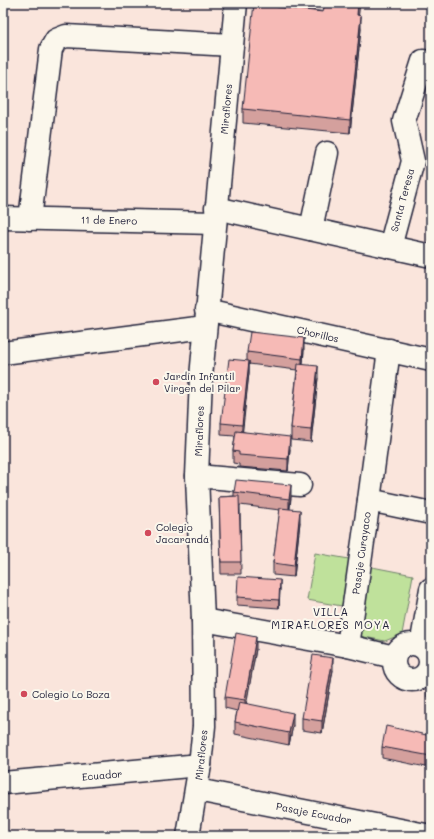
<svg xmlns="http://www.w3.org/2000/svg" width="434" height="839" viewBox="0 0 434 839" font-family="Mali,sans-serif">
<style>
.grass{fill:#bfe19b;stroke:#70826b}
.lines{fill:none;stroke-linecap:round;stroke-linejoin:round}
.minor-casing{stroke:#22223b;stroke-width:25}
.minor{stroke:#fbf7ec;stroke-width:22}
.wall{fill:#d4a09d;stroke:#22223b}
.shaded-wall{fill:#ac827f;stroke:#22223b}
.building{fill:#f6bab6;stroke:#22223b}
.poi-dot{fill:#d1495b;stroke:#fbf7ec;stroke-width:1.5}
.labels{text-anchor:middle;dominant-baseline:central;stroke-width:4;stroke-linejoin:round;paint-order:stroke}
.street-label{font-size:10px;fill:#22223b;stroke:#fbf7ec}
.poi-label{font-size:10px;fill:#22223b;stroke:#fbf7ec;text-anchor:start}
.neighbourhood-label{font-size:11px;letter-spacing:1px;fill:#22223b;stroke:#fbf7ec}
</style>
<rect width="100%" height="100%" fill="#fae5dc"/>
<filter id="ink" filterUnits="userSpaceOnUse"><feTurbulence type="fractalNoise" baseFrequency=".025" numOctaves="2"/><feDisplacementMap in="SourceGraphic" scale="8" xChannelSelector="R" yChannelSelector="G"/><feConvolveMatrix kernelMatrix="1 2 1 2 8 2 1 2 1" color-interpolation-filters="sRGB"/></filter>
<g filter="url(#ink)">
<g class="grass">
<polygon points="286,3 321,3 320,8"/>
<polygon points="315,553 349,559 342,606 307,600"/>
<polygon points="367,566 413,575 402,634 385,641 354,635"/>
</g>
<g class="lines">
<g class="minor-casing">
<g id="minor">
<polyline points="216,208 431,256"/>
<polyline points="3,218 215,223"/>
<polyline points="30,219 51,49 56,40 66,36 232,45"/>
<polyline points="311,229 327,153"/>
<polyline points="390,247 413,161 404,121 423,61 431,63"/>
<polyline points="206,310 431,360"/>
<polyline points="3,353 205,327"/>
<polyline points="197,476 300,485"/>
<polyline points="369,500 389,350"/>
<polyline points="203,620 348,646 394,657"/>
<circle cx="412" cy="662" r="18"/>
<polyline points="348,646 369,500 431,513"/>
<polyline points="421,646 431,589"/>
<polyline points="3,783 200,765"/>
<polyline points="197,790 431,836"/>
<polyline points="188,836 200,765 204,726 203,620 197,476 201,377 236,3"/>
</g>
</g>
<use href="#minor" class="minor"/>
</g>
<g class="wall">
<polygon points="279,3 279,7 359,15 361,29 350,133 243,123 243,109"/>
<polygon points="304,350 303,365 318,378 311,442 291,440 291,428 297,370 249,364 249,373 242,431 290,449 288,471 239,467 239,464 233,463 233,451 235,436 221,435 221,423 247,361 247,352"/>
<polygon points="234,492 291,497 290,509 300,522 294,577 273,575 273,563 280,510 240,505 241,574 221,574 219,497 234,496"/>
<polygon points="280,588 279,608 237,605 237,597"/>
<polygon points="256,649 246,703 293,725 289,745 235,734 235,722 237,711 225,708 225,697"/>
<polygon points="431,666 431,698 427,697 427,686"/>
<polygon points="333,670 322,733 302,730 302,718"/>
<polygon points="431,736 431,768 382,758 382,747"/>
</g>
<g class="shaded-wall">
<polygon points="358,3 360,3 357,29 357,15"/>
<polygon points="361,16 361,29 350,133 350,120"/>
<polygon points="304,338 304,350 302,371 302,359"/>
<polygon points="249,361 249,373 242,437 242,425"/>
<polygon points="318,366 318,378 311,442 311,430"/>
<polygon points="290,437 290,449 288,471 288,459"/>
<polygon points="291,485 291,497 289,511 289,499"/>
<polygon points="300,510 300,522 294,577 294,566"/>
<polygon points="280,580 280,588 279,608 279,600"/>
<polygon points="256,637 256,649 245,712 245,700"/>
<polygon points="333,658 333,670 322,733 322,721"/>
<polygon points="293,713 293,725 289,745 289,733"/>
</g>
<g class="building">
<polygon points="254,3 278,3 277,7 323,12 325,3 358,3 357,15 361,16 350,120 243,109"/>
<polygon points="250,332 304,338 302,359 247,352"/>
<polygon points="229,359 249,361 242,425 221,423"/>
<polygon points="298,364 318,366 311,430 291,428"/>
<polygon points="236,431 290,437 288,459 239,455 239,452 233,451"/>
<polygon points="236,480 291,485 289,499 234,492"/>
<polygon points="239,496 241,562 221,562 219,497"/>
<polygon points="280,508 300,510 294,566 273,563"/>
<polygon points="238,577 280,580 279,600 237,597"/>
<polygon points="236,633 256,637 245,700 225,697"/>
<polygon points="313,655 333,658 322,721 302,718"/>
<polygon points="431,666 431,687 427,686"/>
<polygon points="239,702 293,713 289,733 235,722"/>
<polygon points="386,726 431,736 431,756 382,747"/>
</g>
</g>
<g class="poi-dot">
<circle cx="156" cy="382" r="4"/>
<circle cx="148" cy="533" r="4"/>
<circle cx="24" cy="694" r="4"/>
</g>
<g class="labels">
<g class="street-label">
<text transform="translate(226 109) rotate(-85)">Miraflores</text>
<text transform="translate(402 200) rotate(-75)">Santa Teresa</text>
<text transform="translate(109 220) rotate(1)">11 de Enero</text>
<text transform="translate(318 334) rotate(13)">Chorillos</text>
<text transform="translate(199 431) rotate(-88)">Miraflores</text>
<text transform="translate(361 553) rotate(-82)">Pasaje Curayaco</text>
<text transform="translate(201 755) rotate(-84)">Miraflores</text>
<text transform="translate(102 775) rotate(-5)">Ecuador</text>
<text transform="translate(314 813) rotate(11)">Pasaje Ecuador</text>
</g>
<g class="poi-label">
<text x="164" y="376">Jardín Infantil<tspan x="164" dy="12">Virgen del Pilar</tspan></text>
<text x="156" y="527">Colegio<tspan x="156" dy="12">Jacarandá</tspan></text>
<text x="32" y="694">Colegio Lo Boza</text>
</g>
<g class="neighbourhood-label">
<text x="331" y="611">VILLA<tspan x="331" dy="13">MIRAFLORES MOYA</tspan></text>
</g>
</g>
<rect width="434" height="839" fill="none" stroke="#fbf7ec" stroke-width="16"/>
<rect x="8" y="8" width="418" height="823" fill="none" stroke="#22223b" stroke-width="1.5" filter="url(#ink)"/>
</svg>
